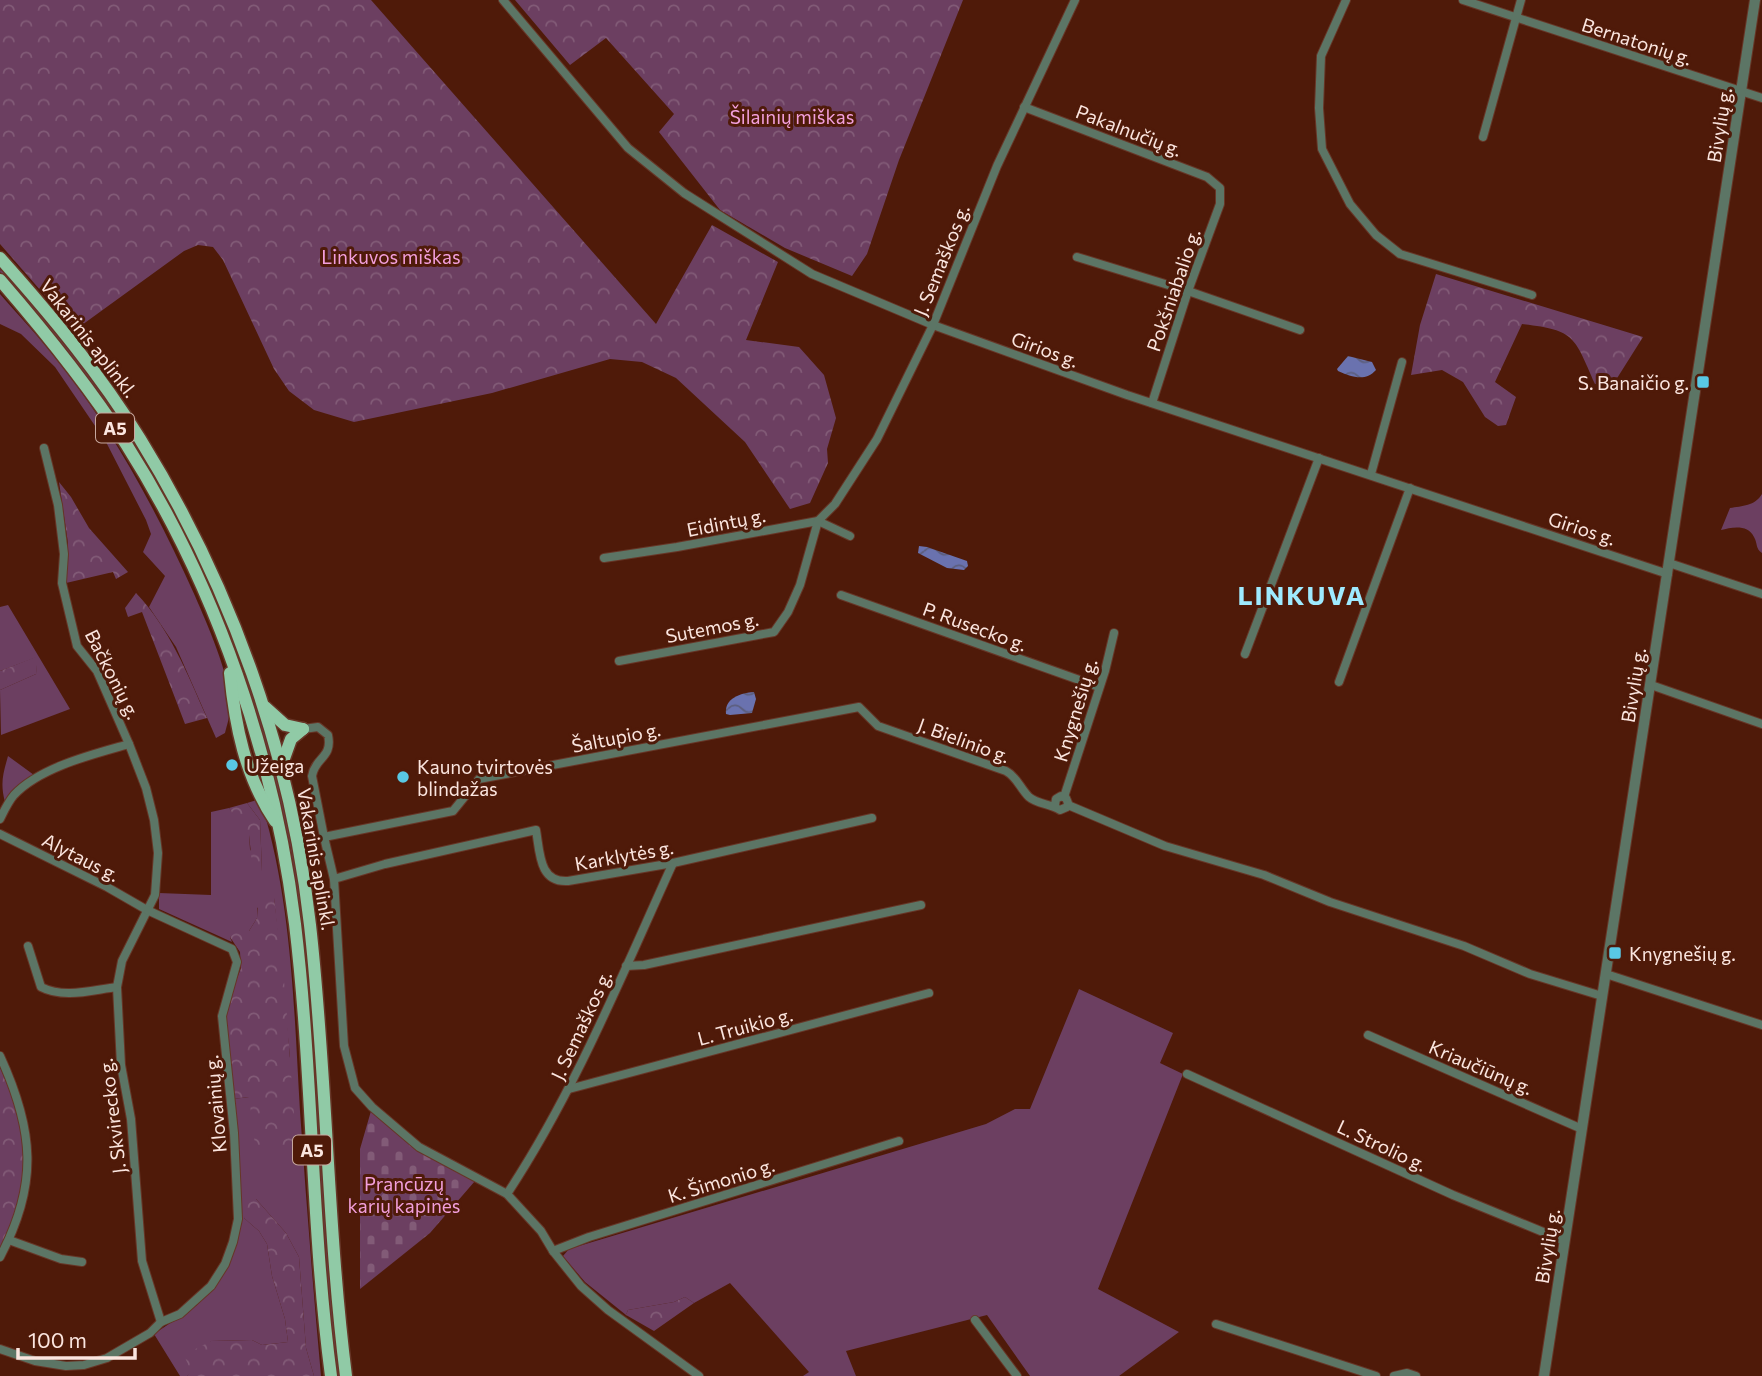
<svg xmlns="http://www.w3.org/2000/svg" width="1762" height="1376" viewBox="0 0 1762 1376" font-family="Commissioner,sans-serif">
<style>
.grass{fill:#6c3f61}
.forest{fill:url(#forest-crowns)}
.cemetery{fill:url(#cemetery-stones)}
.water{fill:url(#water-waves)}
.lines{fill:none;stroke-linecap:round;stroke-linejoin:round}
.minor-casing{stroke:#673627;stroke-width:10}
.tertiary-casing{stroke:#673627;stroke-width:12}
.trunk-casing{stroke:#673627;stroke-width:15}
.minor{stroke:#5c7565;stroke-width:8}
.tertiary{stroke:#5c7565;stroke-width:10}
.trunk{stroke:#90caa6;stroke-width:12}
.poi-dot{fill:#59c8e4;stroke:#4f1a09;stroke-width:2.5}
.labels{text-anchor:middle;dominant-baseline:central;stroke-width:6;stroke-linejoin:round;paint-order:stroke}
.shield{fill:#4f1a09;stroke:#c7a89f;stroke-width:2}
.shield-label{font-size:18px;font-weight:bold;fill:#fbe5df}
.street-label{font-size:19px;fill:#fbe5df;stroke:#4f1a09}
.park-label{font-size:19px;fill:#f29fdc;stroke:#4f1a09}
.poi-label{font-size:19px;fill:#fbe5df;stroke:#4f1a09;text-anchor:start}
.district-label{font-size:26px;font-weight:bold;letter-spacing:2px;fill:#9eeaff;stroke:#4f1a09}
</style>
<defs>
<pattern id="forest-crowns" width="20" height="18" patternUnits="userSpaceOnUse" patternTransform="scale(1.75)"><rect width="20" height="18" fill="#6c3f61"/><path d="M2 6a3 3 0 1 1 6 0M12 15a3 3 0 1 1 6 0" fill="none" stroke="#825b77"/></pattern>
<pattern id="cemetery-stones" width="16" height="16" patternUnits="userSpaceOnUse" patternTransform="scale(1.75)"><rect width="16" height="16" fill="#6c3f61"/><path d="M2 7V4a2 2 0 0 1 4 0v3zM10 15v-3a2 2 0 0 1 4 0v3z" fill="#825b77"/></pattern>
<pattern id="water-waves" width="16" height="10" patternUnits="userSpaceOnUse" patternTransform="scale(1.75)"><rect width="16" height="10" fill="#6a72af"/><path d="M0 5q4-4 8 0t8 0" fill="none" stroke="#5c5e7e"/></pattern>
</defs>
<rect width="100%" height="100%" fill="#4f1a09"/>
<g class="grass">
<path d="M1,267C78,353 147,448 197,553C213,586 226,621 241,656L237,658L198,564L144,461L113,412L63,346L0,272Z"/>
<path d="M0,294C16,313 34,331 49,350C110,424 156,509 195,596C207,624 231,677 230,707C230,716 227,725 225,733L216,738L176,647L149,607L165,576L143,552L151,534L146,520L106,442L55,367L21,334L0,324Z"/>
<path d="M1762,494V553C1755,548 1758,544 1754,537C1748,524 1732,527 1721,530L1730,508C1742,506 1755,506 1762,494Z"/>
<polygon points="8,605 70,709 1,735 0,690 36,674 37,657 0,671 0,607"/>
<polygon points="248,675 281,791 294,851 306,926 340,1376 336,1376 334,1366 302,925 291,850 278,791 244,677"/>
<path d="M8,756L34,775L5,802C0,783 3,774 8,756Z"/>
<path d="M257,800L262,805C292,903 294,1009 300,1111C306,1199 313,1288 321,1376H314L306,1348L299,1257L286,1233L256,1199L244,1218L259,1231L267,1244L272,1276L285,1319L288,1342L262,1345L252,1340L211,1341L191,1373L187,1376H180L154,1334L197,1305L213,1287L235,1245L233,1099L249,1097L290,1057L274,898L257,908V918L249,931L230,937L232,942L159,909V893L211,895V812L229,808L249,834L250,849L262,872L260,820L247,803Z"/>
<polygon points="1079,989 1173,1033 1160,1063 1183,1074 1098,1289 1179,1332 1119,1376 1030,1376 987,1315 846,1351 856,1376 803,1376 809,1372 730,1283 694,1303 685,1297 674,1302 628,1310 626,1315 585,1282 563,1256 569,1249 986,1124 1015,1109 1030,1109"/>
</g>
<g class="forest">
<polygon points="0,0 371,0 656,324 712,225 778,262 746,340 799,347 824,375 836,418 827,449 828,463 810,503 790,509 745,442 676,378 642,362 610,359 492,393 354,422 314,410 289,391 274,369 223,260 213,247 198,245 184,251 75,330 0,244"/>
<polygon points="515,0 963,0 899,160 867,254 852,276 785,248 720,210 659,132 674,114 606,38 570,65"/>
<path d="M1436,274L1643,337L1614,383L1595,384C1574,336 1575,330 1522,324L1495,382L1516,397L1506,425L1498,426L1485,417L1463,382L1442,370L1411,375L1420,325Z"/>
<polygon points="59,482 71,497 89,528 128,572 116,579 113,572 66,583 68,543"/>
<path d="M136,593C170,629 187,673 207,718L185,724L142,612L128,617L125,608Z"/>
<polygon points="38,656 36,674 0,690 0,671"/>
<polygon points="247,803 260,820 262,872 255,874 253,872 249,835 234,820 233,814 229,808"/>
<polygon points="262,896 274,897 285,990 296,1142 291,1145 255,1145 249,1097 233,1099 226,1017 229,999 241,968 240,952 230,937 238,930 249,931 257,918 258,899"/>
<path d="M0,1067C6,1083 15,1100 19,1118C29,1166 21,1205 0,1249Z"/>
<polygon points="248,1195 256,1199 286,1233 299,1257 306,1348 314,1376 187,1376 191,1372 184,1355 211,1341 252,1340 262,1345 288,1342 285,1319 272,1276 267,1244 259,1231 244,1218"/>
<polygon points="685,1297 694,1303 654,1331 626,1315 628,1310 674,1302"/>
</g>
<path class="cemetery" d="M371,1111C405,1143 434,1160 475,1181L430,1233L360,1289V1149Z"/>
<g class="water">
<path d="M1348,356L1372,362L1376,370C1365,382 1352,377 1338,371L1337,369Z"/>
<polygon points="919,546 927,547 967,561 968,566 964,570 947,568 918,553"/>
<path d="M754,692L756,699L752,713L730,715L726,714C724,698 741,693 754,692Z"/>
</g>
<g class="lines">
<g class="minor-casing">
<g id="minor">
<polyline points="503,0 628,148 684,193 812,274 933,325 1127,395 1668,574"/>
<polyline points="1346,0 1321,56 1319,108 1322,149 1350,204 1376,235 1400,254 1532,295"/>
<polyline points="1463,0 1762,98"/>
<polyline points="1024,107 1207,177 1220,188 1220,204 1188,291 1152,403"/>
<polyline points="1483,137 1521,0"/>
<polyline points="1077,257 1188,291 1300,330"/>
<polyline points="44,448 58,505 64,554 62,583 77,646 97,671 129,744 146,788 154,820 158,853 155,895 122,961 117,987 121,1065 131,1119 142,1261 161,1322"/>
<polyline points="1371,474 1402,362"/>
<polyline points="604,558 677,547 818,521 850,536"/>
<polyline points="1669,563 1762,594"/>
<polyline points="841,595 1099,687"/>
<polyline points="1245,654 1319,458"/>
<polyline points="619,661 774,632 788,612 800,585 818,521 835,504 877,439 933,325 997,166 1075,0"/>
<polyline points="1339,682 1410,488"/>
<polyline points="1651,685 1762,724"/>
<path d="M303,729L318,727L328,735C333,758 315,757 312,776L324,837L453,811L479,779L859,707L878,726L1006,771C1017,777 1020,788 1029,797C1037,804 1051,804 1060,810L1067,807L1068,803L1066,798L1061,796L1056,799L1055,805"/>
<polyline points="1064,797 1105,671 1114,633"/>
<polyline points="1068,805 1165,846 1264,875 1330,902 1464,946 1530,974 1602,996"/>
<path d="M0,819C4,811 8,802 14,795C40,767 94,754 129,744"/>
<polyline points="0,834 107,887 147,910 232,949 237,962 222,1016 234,1133 238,1219 233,1242 225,1264 211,1286 180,1314 161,1322 150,1333 107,1358 84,1365 66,1366 35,1361 0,1349"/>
<polyline points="324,837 334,879 344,1046 355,1088 372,1107 419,1147 507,1194 541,1231 553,1251 581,1286 608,1310 699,1376"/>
<path d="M334,879L385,864L536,830C540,853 539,883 568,881L673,863L872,818"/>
<path d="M28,946L41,987C64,999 92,990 117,987"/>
<polyline points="626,966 644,965 921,905"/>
<polyline points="1606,974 1762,1025"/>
<polyline points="1368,1035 1582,1129"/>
<path d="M0,1056C34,1130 39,1184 0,1257"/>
<polyline points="1187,1074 1453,1195 1565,1241"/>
<polyline points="569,1089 929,993"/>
<path d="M507,1194C575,1091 622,975 673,863"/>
<polyline points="9,1240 61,1259 82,1262"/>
<polyline points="553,1251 589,1237 899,1141"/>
<polyline points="975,1320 1017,1376"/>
<polyline points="1216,1324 1376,1376"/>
<polyline points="1394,1376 1407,1373 1416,1376"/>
</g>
</g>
<g class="tertiary-casing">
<polyline id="tertiary" points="1544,1376 1755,0"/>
</g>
<g class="trunk-casing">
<g id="trunk">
<path d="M0,258C51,315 100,374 140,439C231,586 291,754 310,925C327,1075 327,1226 346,1376"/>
<path d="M0,280C45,332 88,385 126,444C217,587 274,755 295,924C313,1074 311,1226 331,1376"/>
<path d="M230,673C235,726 245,776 275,821"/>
<polyline points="265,707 285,725 303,729"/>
<polyline points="281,767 291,739 303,729"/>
</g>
</g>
<use href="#minor" class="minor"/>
<use href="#tertiary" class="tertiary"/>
<use href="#trunk" class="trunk"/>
</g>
<g class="poi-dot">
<rect x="1696" y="375" width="14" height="14" rx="3.5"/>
<circle cx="232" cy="765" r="7"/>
<circle cx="403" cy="777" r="7"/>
<rect x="1608" y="946" width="14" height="14" rx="3.5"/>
</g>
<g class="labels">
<g class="shield">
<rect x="96" y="413.5" width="38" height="29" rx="5"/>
<rect x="293" y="1135.5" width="38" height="29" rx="5"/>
</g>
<g class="shield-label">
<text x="115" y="428">A5</text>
<text x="312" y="1150">A5</text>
</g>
<g class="street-label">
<text transform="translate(1637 41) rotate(18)">Bernatonių g.</text>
<text transform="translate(1719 125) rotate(-81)">Bivylių g.</text>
<text transform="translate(1129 130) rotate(21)">Pakalnučių g.</text>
<text transform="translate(941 260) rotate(-68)">J. Semaškos g.</text>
<text transform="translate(1173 290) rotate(-71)">Pokšniabalio g.</text>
<text transform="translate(89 338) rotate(52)">Vakarinis aplinkl.</text>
<text transform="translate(1045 349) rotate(20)">Girios g.</text>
<text transform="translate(726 522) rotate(-11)">Eidintų g.</text>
<text transform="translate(1582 528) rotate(18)">Girios g.</text>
<text transform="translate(975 626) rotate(20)">P. Rusecko g.</text>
<text transform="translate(712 627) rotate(-11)">Sutemos g.</text>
<text transform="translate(113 674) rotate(63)">Bačkonių g.</text>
<text transform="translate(1633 685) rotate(-81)">Bivylių g.</text>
<text transform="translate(1075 710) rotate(-73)">Knygnešių g.</text>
<text transform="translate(616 737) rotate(-11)">Šaltupio g.</text>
<text transform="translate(964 740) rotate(20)">J. Bielinio g.</text>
<text transform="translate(624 855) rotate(-10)">Karklytės g.</text>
<text transform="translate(81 857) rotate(27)">Alytaus g.</text>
<text transform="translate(317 859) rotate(80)">Vakarinis aplinkl.</text>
<text transform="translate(581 1025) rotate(-65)">J. Semaškos g.</text>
<text transform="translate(745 1026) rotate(-15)">L. Truikio g.</text>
<text transform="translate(1481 1067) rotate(23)">Kriaučiūnų g.</text>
<text transform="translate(215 1104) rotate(-95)">Klovainių g.</text>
<text transform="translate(112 1116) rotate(-97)">J. Skvirecko g.</text>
<text transform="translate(1382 1145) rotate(25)">L. Strolio g.</text>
<text transform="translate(721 1180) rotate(-17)">K. Šimonio g.</text>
<text transform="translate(1547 1246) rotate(-81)">Bivylių g.</text>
</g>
<g class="park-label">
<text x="792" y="116">Šilainių miškas</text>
<text x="391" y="256">Linkuvos miškas</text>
<text x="404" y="1183">Prancūzų<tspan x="404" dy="22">karių kapinės</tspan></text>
</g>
<g class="poi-label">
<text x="1689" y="382" text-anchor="end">S. Banaičio g.</text>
<text x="246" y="765">Užeiga</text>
<text x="417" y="766">Kauno tvirtovės<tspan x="417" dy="22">blindažas</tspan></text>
<text x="1629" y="953">Knygnešių g.</text>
</g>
<g class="district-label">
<text x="1302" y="594">LINKUVA</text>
</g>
</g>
<path d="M18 1348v10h117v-10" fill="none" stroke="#fbe5df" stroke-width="3.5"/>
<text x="28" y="1348" font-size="21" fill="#fbe5df" stroke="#4f1a09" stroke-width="5" paint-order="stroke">100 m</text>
</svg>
